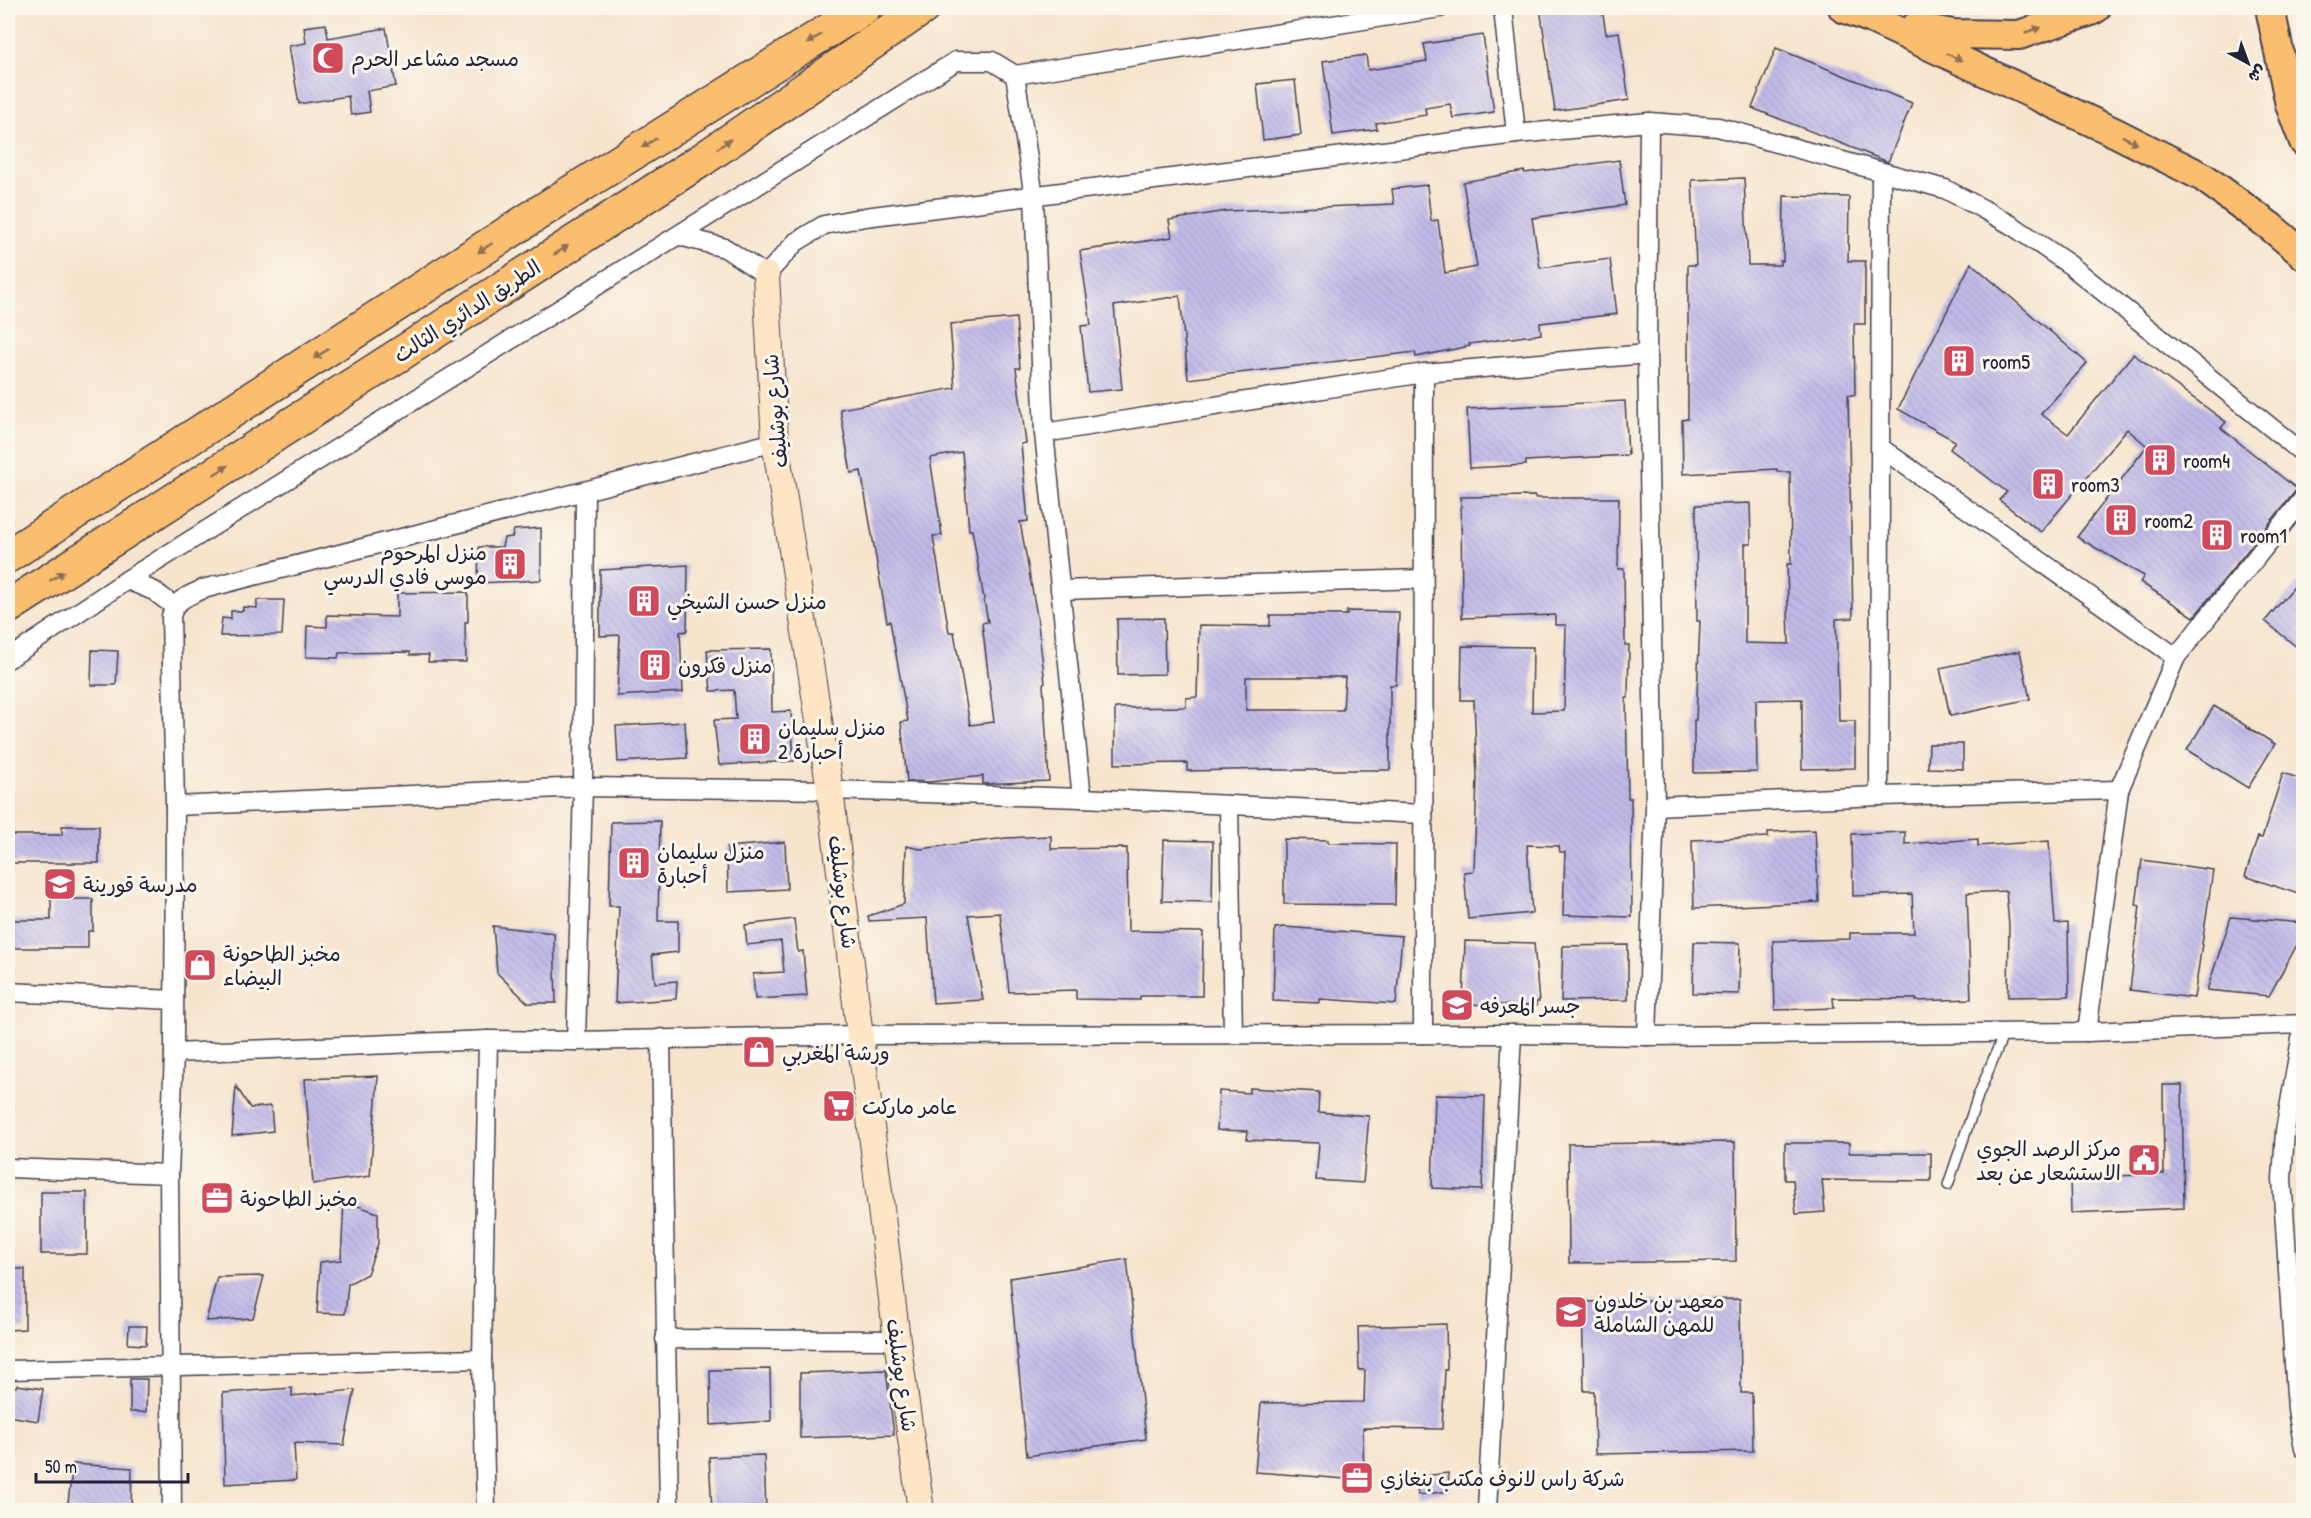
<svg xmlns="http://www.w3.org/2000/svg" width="2311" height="1518" viewBox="0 0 2311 1518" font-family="'Patrick Hand','Playpen Sans Arabic',sans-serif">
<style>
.building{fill:url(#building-back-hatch);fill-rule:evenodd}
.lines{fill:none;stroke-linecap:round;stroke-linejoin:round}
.lane-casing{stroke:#423f51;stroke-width:12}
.street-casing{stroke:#423f51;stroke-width:21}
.secondary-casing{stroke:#423f51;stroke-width:28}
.primary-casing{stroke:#423f51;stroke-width:32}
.highway-casing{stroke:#423f51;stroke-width:36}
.lane{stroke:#fff;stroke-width:9}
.street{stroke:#fff;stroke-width:18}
.secondary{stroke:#fde5c5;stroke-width:26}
.primary{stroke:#fbbd6e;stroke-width:28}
.highway{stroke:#fbbd6e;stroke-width:33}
.oneway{fill:#8e7054}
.labels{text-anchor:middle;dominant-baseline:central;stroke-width:6;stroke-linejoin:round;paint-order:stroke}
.poi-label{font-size:21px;fill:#22223b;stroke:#fbf7ec;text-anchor:start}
.street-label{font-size:21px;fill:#22223b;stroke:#fbf7ec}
</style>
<defs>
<pattern id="building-back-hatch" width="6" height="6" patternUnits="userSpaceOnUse" patternTransform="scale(1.5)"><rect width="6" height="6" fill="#c0bae8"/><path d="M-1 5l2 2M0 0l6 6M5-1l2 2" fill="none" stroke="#a5a0c8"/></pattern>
</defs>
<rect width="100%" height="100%" fill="#fbf7ec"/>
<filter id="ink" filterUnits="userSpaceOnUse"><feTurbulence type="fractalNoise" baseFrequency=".0167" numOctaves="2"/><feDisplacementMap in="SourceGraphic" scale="12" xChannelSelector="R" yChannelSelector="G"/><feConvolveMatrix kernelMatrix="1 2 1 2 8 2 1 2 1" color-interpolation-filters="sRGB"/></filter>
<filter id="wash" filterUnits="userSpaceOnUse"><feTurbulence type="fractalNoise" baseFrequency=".008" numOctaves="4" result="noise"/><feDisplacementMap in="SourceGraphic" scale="24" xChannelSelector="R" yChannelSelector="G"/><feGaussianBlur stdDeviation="1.35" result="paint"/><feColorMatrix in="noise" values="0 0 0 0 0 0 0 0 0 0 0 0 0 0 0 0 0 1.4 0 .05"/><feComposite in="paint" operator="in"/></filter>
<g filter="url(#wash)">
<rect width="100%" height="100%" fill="#f7e4cd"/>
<g id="blocks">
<g class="building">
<polygon points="1540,8 1602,8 1606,34 1619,32 1629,100 1555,111"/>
<polygon points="326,24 328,38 386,28 396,86 367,91 370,112 351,115 348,96 299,104 289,46 306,43 304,27"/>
<polygon points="1483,35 1494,112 1453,118 1450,104 1425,108 1426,115 1376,123 1377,129 1333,135 1323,61 1366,55 1368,70 1427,61 1424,44"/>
<polygon points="1776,48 1912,103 1888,162 1752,108"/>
<polygon points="1295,80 1301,135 1263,140 1257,84"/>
<polygon points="1619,160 1625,205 1532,218 1540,268 1610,259 1617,314 1540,323 1541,334 1469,344 1470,346 1416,357 1415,352 1188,379 1180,296 1114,306 1122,389 1088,392 1081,326 1091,325 1080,251 1172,237 1169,220 1227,211 1394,204 1392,189 1427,185 1431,221 1438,220 1445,273 1477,267 1463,182 1524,171 1525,173"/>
<polygon points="1744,178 1748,265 1780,265 1780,261 1783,261 1784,196 1849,197 1848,261 1865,261 1865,324 1854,324 1855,395 1848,395 1853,618 1836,619 1839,721 1855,721 1855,768 1802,769 1802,699 1756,700 1757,772 1694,773 1694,720 1696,720 1700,621 1697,621 1696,505 1750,503 1751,544 1745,544 1745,643 1789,644 1787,564 1791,564 1790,472 1777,472 1777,469 1683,474 1682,420 1688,419 1688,265 1696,265 1692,180"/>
<polygon points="1971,263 2087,363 2041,414 2068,434 2133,354 2226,422 2221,428 2297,489 2194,617 2140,582 2144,576 2077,537 2147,446 2127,429 2041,532 1999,500 2007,492 1950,449 1955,441 1898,409"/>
<path d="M1016,318L1020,368H1016L1026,443L1021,444L1028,521L1020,522L1037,616L1045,683L1043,684L1049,781L983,784V776L929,782L907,781L901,722L908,721L890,621L887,622L861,471L851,473L840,409L955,388L950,324ZM962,452L969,530H972L988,622L982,623L994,722L970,725L954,632H949L933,536L942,535L930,458Z"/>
<polygon points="1625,401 1628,455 1526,461 1526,465 1470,468 1467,409"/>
<polygon points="1535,496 1535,498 1619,498 1618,569 1624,569 1625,645 1629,645 1628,698 1626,698 1628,798 1631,798 1632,917 1563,915 1565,852 1560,852 1559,846 1527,845 1532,913 1468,919 1464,872 1474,871 1477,777 1474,700 1461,700 1462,646 1533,647 1532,712 1564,711 1566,625 1555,625 1555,615 1462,618 1461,497"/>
<polygon points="541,528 541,580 478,583 479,547 502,547 504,538 512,537 514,530"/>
<polygon points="688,565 687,631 680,632 683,692 617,696 620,635 600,636 600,570"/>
<polygon points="2304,575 2304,653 2265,621"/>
<polygon points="468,592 468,622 465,622 466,662 428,662 429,655 410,655 410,652 339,653 338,658 306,657 307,626 327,627 327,615 397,617 397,593"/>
<polygon points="257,600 284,600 282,635 220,636 222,618 231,619 231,611 243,611 243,607 257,608"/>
<path d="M1347,611L1399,612L1396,685H1390V770H1273V769L1187,771V763L1115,764V708L1186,707V698L1197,697L1199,625L1270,626V615H1347ZM1246,677H1345L1343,710H1246Z"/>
<polygon points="1164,618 1165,674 1118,675 1117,619"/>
<polygon points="771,649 772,712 791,711 794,761 719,765 714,720 736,719 734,690 711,691 707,650"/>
<polygon points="92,650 118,651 116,685 91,685"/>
<polygon points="2020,651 2030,699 1950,716 1940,668"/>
<polygon points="2214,706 2275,744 2248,788 2187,750"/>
<polygon points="685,722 687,758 618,762 616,726"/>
<polygon points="1929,744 1963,744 1963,769 1928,768"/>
<polygon points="2283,773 2304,780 2304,896 2245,876 2258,837 2262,838"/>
<polygon points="660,821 658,921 678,921 678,952 652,955 655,983 677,981 676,999 615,1003 619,906 609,906 611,822"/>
<polygon points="62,826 99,826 99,863 8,863 8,835 62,835"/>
<polygon points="1815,830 1819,902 1694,908 1692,840 1768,837 1768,832"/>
<polygon points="1905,832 1905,844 1978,839 1978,846 2049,841 2055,924 2068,923 2069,996 2008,997 2009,925 2006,891 1967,893 1971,999 1916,1001 1916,999 1833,998 1834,1008 1775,1010 1773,941 1850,939 1850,933 1914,933 1912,894 1853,896 1852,834"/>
<polygon points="1051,836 1051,849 1127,848 1128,931 1203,932 1202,996 1140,996 1140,1000 1076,999 1076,990 1009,992 1000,913 968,915 983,1000 933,1003 927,918 869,921 868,916 904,904 906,846 920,849 1006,838"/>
<polygon points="1284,839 1328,840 1328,843 1396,844 1395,905 1284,904"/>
<polygon points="1164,840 1213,841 1212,902 1162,901"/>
<polygon points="785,842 787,889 728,892 727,847"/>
<polygon points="2142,860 2213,870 2194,998 2130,990 2140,906 2136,905"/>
<polygon points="51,899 93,899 93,931 88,931 88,948 8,948 8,920 51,920"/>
<polygon points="2231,917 2304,923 2304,932 2269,996 2207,990"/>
<polygon points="794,919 798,952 803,951 807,996 755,999 753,974 784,972 781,941 747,945 745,925"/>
<polygon points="493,926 554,933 556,1003 528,1003 497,973"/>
<polygon points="1284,927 1402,936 1396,1004 1320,999 1320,1003 1273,1001 1275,928"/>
<polygon points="1465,941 1534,943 1539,1002 1536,1002 1536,1006 1463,1004"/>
<polygon points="1694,942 1740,943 1739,994 1693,993"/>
<polygon points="1628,945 1628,1000 1561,1001 1563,946"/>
<polygon points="378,1076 370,1176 313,1184 305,1079"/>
<polygon points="2163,1085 2182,1085 2184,1208 2071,1213 2070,1178 2164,1174"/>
<polygon points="236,1086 250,1108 271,1106 273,1131 232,1136"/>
<polygon points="1250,1088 1319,1092 1318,1112 1369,1116 1363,1183 1316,1180 1319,1143 1247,1140 1248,1131 1217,1130 1219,1091 1249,1093"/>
<polygon points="1435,1095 1485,1096 1482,1190 1432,1188"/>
<polygon points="1735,1142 1736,1261 1569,1263 1568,1144"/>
<polygon points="1785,1143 1849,1143 1849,1153 1931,1153 1931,1181 1822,1180 1825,1212 1796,1214 1793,1180 1785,1180"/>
<rect x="41" y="1192" width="46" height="62"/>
<polygon points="344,1201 378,1213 378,1243 367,1274 348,1284 345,1314 317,1313 320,1262 341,1260"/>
<polygon points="1127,1259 1146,1439 1027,1456 1010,1278"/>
<polygon points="8,1269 25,1269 25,1329 8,1330"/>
<polygon points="264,1276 253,1318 206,1321 217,1277"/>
<polygon points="1740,1299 1741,1393 1752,1393 1753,1451 1595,1454 1594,1391 1584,1391 1582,1302"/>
<polygon points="1446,1324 1447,1370 1445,1370 1442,1429 1363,1428 1364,1488 1347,1488 1346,1479 1255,1472 1261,1403 1364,1402 1365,1370 1359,1370 1358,1327"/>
<polygon points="129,1326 147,1326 146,1345 128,1344"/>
<polygon points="770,1369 771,1421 711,1425 710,1370"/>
<polygon points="886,1370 894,1435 800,1438 800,1373"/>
<polygon points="130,1379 147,1379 146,1412 130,1412"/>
<polygon points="17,1385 43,1389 38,1421 8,1416 8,1386 16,1387"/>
<polygon points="292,1388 292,1396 355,1390 344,1445 294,1443 296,1480 225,1484 223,1393"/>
<polygon points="764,1455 766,1510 712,1510 709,1457"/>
<polygon points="73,1464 132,1468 131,1510 67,1510"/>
<polygon points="1448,1473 1450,1491 1418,1495 1416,1477"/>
</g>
</g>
</g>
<g filter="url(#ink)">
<use href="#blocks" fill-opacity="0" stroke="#423f51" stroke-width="1.5"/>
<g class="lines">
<g class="lane-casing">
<polyline id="lane" points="1948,1185 1978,1096 2004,1033"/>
</g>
<g class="street-casing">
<g id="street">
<polyline points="1503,8 1516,134"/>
<polyline points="1015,75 1440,8"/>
<polyline points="680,236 725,248 766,275 796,242 824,225 865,217 1516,134 1649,122 1718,127 1945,189 1983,209 2013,226 2070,265 2304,454"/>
<polyline points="1044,433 1424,373 1647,354"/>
<polyline points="1881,448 2176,657"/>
<polyline points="127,580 154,591 174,606"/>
<polyline points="1060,590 1423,579"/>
<polyline points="8,659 127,580 956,61 992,61 1015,75 1034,197 1044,433 1082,798"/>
<polyline points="1879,796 1881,173"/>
<polyline points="1229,805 1233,1034"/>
<polyline points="175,806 583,787 830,790 1082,798 1423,814"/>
<polyline points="1655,806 1879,796 2119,790"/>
<polyline points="8,992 174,1000"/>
<polyline points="2304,1022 2285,1131 2282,1179 2297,1410 2304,1449"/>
<polyline points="2087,1032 2119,790 2176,657 2304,498"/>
<polyline points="1423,1034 1424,373"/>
<polyline points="1647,1036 1655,806 1647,354 1649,122"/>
<polyline points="661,1038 669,1510"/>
<polyline points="576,1041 583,787 585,492"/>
<polyline points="174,1053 488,1040 576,1041 861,1035 1512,1034 1647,1036 2087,1032 2304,1024"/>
<polyline points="8,1168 169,1174"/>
<polyline points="665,1339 897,1340"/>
<polyline points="8,1370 482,1359"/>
<path d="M172,1510L169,1174L174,1053L175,806L171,616C176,599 188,596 203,589L775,442"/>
<polyline points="486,1510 482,1359 488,1040"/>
<polyline points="1487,1510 1512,1034"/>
</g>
</g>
<g class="secondary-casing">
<polyline id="secondary" points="766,275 775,442 830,790 897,1340 921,1510"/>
</g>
<g class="primary-casing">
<g id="primary">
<polyline points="1843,8 1872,19 2116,133 2203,177 2271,227 2304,255"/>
<polyline points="2270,8 2290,105 2304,142"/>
<polyline points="1915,27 1953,34 2019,35 2091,11 2096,8"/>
</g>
</g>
<g class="highway-casing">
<g id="highway">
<polyline points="8,556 557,201 864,8"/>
<polyline points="8,607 703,159 923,8"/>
</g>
</g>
<use href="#lane" class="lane"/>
<use href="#street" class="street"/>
<use href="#secondary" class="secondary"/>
<use href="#primary" class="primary"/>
<use href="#highway" class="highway"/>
</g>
<defs><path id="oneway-solid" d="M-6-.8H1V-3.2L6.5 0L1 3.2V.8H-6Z" transform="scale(1.5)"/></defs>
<g class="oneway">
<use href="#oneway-solid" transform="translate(2033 30) rotate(-18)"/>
<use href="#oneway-solid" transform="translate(814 39) rotate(148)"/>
<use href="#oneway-solid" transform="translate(1954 57) rotate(25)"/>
<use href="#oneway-solid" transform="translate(2130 140) rotate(27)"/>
<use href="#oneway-solid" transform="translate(649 143) rotate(148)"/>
<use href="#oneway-solid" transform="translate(724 144) rotate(-35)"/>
<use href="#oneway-solid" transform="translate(485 248) rotate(147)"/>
<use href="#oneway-solid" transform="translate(561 250) rotate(-33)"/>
<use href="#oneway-solid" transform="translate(321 354) rotate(147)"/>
<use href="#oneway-solid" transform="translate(221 470) rotate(-33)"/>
<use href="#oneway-solid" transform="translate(57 576) rotate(-33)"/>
</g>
</g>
<defs>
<g id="mosque-square" transform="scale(1.725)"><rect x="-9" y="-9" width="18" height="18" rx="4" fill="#d1495b" stroke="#fbf7ec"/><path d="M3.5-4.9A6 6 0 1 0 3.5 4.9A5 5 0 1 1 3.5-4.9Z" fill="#fff"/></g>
<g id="building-square" transform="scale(1.725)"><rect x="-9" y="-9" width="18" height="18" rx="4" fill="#d1495b" stroke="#fbf7ec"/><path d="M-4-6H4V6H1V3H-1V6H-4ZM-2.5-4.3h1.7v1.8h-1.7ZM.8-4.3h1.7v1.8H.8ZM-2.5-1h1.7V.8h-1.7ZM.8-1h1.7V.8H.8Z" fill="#fff"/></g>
<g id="school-square" transform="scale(1.725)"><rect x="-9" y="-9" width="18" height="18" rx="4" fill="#d1495b" stroke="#fbf7ec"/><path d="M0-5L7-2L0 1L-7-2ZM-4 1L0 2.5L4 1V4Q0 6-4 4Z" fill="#fff"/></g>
<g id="shop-square" transform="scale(1.725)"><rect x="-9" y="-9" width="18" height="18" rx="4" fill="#d1495b" stroke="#fbf7ec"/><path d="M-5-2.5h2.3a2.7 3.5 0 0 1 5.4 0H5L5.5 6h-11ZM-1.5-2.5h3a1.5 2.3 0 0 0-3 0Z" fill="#fff"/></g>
<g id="supermarket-square" transform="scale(1.725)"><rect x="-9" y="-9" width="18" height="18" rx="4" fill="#d1495b" stroke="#fbf7ec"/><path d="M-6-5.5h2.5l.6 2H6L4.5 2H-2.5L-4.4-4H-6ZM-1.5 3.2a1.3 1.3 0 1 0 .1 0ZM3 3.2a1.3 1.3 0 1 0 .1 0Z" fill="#fff"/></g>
<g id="civic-square" transform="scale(1.725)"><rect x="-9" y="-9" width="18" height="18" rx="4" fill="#d1495b" stroke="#fbf7ec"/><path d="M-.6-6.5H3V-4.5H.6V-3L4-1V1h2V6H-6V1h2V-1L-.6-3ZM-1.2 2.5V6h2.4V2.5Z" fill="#fff"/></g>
<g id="office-square" transform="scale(1.725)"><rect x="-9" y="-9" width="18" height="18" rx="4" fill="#d1495b" stroke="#fbf7ec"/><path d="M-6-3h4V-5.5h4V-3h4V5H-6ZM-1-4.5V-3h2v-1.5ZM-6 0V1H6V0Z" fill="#fff"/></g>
</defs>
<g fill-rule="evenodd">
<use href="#mosque-square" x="328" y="58"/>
<use href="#building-square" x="1959" y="361"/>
<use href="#building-square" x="2160" y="460"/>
<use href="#building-square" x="2048" y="484"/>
<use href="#building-square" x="2121" y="520"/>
<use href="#building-square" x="2217" y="535"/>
<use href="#building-square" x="510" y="564"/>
<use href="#building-square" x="644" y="601"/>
<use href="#building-square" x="655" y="665"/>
<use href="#building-square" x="755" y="739"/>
<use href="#building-square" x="634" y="863"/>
<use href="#school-square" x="60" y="884"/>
<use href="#shop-square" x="200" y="965"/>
<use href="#school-square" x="1457" y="1005"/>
<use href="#shop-square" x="759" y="1052"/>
<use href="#supermarket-square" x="839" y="1106"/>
<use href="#civic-square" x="2144" y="1160"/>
<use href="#office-square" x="217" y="1198"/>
<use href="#school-square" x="1571" y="1312"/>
<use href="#office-square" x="1357" y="1478"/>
</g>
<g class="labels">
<g class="poi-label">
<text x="351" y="58">مسجد مشاعر الحرم</text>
<text x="1982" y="361">room5</text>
<text x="2183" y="460">room4</text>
<text x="2071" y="484">room3</text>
<text x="2144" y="520">room2</text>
<text x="2240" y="535">room1</text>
<text x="487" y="552" text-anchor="end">منزل المرحوم<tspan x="487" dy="24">موسى فادي الدرسي</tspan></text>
<text x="667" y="601">منزل حسن الشيخي</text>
<text x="678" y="665">منزل فكرون</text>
<text x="778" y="727">منزل سليمان<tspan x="778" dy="24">أحبارة 2</tspan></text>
<text x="657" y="851">منزل سليمان<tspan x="657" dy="24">أحبارة</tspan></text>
<text x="83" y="884">مدرسة قورينة</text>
<text x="223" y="953">مخبز الطاحونة<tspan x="223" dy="24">البيضاء</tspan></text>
<text x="1480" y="1005">جسر المعرفه</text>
<text x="782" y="1052">ورشة المغربي</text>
<text x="862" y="1106">عامر ماركت</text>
<text x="2121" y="1148" text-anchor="end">مركز الرصد الجوي<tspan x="2121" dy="24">الاستشعار عن بعد</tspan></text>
<text x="240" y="1198">مخبز الطاحونة</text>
<text x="1594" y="1300">معهد بن خلدون<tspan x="1594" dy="24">للمهن الشاملة</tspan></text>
<text x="1380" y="1478">شركة راس لانوف مكتب بنغازي</text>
</g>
<g class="street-label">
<text transform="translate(467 311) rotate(-33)">الطريق الدائري الثالث</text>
<text transform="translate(775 411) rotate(-95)">شارع بوشليف</text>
<text transform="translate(843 892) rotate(83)">شارع بوشليف</text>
<text transform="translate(902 1375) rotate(82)">شارع بوشليف</text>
</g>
</g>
<rect width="2311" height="1518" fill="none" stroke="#fbf7ec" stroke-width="30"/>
<g transform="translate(2248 63) rotate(139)" stroke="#fbf7ec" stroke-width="4.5" paint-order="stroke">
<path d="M0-4.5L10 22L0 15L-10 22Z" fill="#22223b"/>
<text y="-9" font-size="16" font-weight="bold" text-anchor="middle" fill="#22223b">ش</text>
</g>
<path d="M36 1473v9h152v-9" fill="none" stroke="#22223b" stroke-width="3"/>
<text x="45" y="1473" font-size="18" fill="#22223b" stroke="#fbf7ec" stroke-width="4.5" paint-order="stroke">50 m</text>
</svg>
